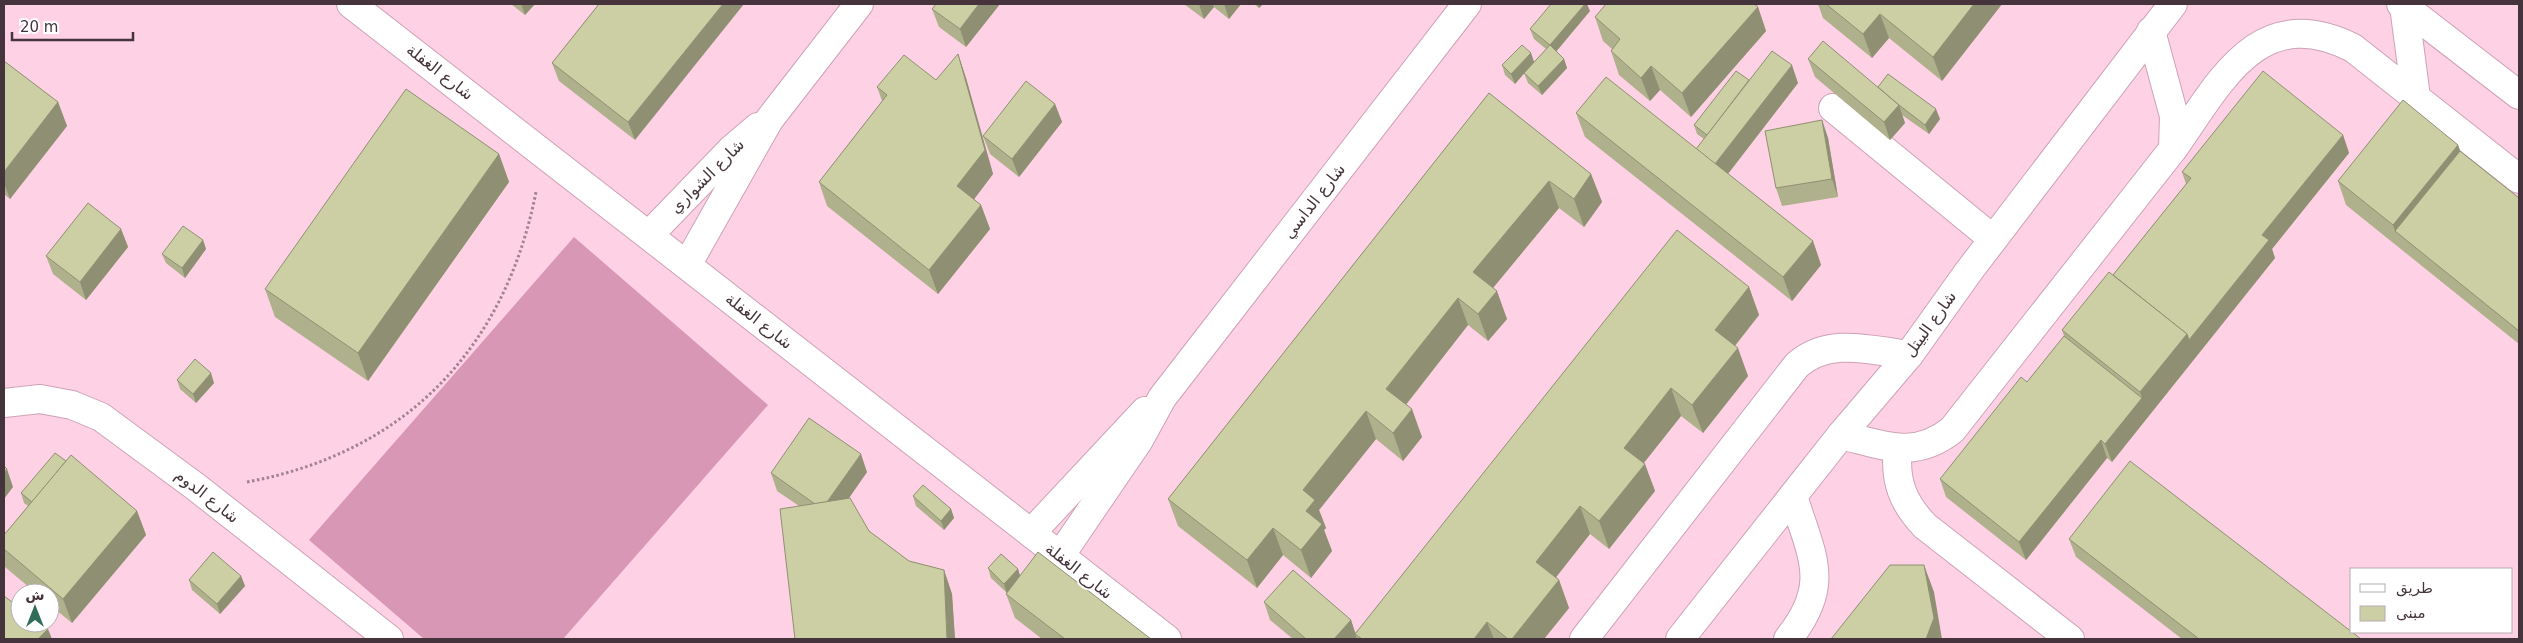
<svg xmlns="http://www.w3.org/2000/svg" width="2523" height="643" viewBox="0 0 2523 643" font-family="'DejaVu Sans',Cairo,sans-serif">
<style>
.garden{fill:#d797b5}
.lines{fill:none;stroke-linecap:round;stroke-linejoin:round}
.minor-casing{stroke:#cda2b5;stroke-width:30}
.path{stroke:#a28391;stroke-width:3;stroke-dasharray:2.5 2.5;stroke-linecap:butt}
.minor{stroke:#fff;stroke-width:28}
.wall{fill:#afb18d}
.shaded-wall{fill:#8f9073}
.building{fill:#cccea4;stroke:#8f9073}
.labels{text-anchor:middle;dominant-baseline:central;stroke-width:4;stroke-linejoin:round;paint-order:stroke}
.street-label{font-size:16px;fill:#45343c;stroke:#fff}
</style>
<rect width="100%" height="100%" fill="#ffd1e5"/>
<polygon class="garden" points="574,237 768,405 563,639 424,639 309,540"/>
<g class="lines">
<g class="minor-casing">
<g id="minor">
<polyline points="351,4 1167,639"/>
<polyline points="2401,4 2519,95"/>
<polyline points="2404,6 2416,97"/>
<polyline points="1833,108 1993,239"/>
<path d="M2173,149C2220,83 2258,0 2353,48L2519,179"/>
<polyline points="649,235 732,149 758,127"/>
<polyline points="687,265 769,120 859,4"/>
<polyline points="4,403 40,399 72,405 101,417 196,487 389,639"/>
<path d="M1841,435C1884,445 1914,460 1952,430L2173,149L2174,116L2151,31"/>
<path d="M1898,448C1894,481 1903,503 1925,526L2070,639"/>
<polyline points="1031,533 1145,411"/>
<polyline points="1060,556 1139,440 1162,398 1467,4"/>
<path d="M1584,639L1797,365C1829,337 1870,350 1909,355"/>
<polyline points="1680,639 1841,435 1909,355 1969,271 2173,4"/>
<path d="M1788,639C1832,584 1812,557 1793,496"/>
</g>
</g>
<path class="path" d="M247,482C405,453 505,349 536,192"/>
<use href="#minor" class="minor"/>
</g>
<g class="wall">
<polygon points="511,4 535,4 525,15"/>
<polygon points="599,4 635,140 559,81 552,63"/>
<polygon points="1000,4 966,47 939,27 932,9"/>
<polygon points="1184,4 1241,4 1229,19 1214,7 1204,19"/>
<polygon points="1254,4 1263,4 1259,8"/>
<polygon points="1818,4 2002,4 1942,81 1889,38 1872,58 1823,18"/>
<polygon points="1758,7 1766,31 1691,117 1660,90 1650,101 1619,75 1611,51 1612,49 1603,41 1595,17"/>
<polygon points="1590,11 1556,52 1564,59 1567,68 1542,95 1528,83 1524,73 1515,84 1505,75 1502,65 1531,53 1534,62 1546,49 1534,39 1530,29"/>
<polygon points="958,54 966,78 993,174 974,199 981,205 990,229 938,294 827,206 819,182 882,101 877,87 936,80"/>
<polygon points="1808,59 1878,87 1940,119 1929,134 1902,115 1905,123 1890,140 1815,77"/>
<polygon points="4,61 58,102 67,126 10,199 4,194"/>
<polygon points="1749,80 1798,83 1728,174 1813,241 1821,265 1792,301 1585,137 1576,113 1696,149 1704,139 1697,134 1694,125"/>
<polygon points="1489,93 1591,174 1602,202 1584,227 1559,208 1493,288 1507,319 1488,341 1468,325 1406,405 1422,437 1403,461 1376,439 1319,510 1326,528 1324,530 1332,551 1311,578 1283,555 1257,588 1178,526 1168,499"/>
<polygon points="1055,104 1062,122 1019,177 990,154 983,136"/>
<polygon points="1822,120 1828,138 1838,197 1782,206 1776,188"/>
<polygon points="2343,135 2349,153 2272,249 2275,258 2112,462 2107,458 2026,560 1946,497 1940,479 2027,382 2064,336 2062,330 2113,275 2186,184 2182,172"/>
<polygon points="2458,145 2460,151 2519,198 2519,344 2346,205 2338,181"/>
<polygon points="499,154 509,182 368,381 275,317 265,289"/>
<polygon points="121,229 128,247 86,300 53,274 46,256"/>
<polygon points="203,240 206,249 185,278 166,263 162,254"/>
<polygon points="1749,287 1759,315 1735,346 1748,376 1703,433 1681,416 1644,463 1655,491 1609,549 1590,534 1556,577 1559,580 1569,608 1544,639 1293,639 1270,620 1264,602 1351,620 1355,633"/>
<polygon points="177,380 214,383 196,403 180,389"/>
<polygon points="66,461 137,511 146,535 72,623 50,605 50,593 36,593 5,567 4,563 4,535 28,506 24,503 21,493"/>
<polygon points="867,472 848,499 869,531 909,561 944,570 952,594 955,639 795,639 799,506 777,491 771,473"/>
<polygon points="913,496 951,509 954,518 944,530 916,506"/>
<polygon points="2069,539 2361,639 2182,639 2076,557"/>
<polygon points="988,568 1018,569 1020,576 1151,639 1042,639 1015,618 1006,594 1007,593 991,578"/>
<polygon points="241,576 245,586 220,614 192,590 189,580"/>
</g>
<g class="shaded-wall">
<polygon points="521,4 535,4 525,15"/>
<polygon points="723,4 744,4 635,140 628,122"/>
<polygon points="979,4 1000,4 966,47 960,29"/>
<polygon points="1199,4 1212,4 1214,7 1204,19"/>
<polygon points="1224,4 1241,4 1229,19"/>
<polygon points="1258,4 1263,4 1259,8"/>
<polygon points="1585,4 1587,4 1590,11 1553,55 1550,45"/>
<polygon points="1974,4 2002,4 1942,81 1933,57"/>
<polygon points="1758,7 1766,31 1691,117 1682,93"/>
<polygon points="1880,14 1889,38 1872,58 1863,34"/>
<polygon points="1531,53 1534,62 1515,84 1511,74"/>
<polygon points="958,54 966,78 993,174 966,210 957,186"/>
<polygon points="1564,59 1567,68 1542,95 1538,86"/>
<polygon points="1792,65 1798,83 1720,184 1713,166"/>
<polygon points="1651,66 1660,90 1650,101 1641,78"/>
<polygon points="58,102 67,126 10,199 4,183 4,172"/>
<polygon points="1055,104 1062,122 1019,177 1012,159"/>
<polygon points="1899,105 1905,123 1890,140 1884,122"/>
<polygon points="1936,109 1940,119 1929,134 1925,125"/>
<polygon points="1822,120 1828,138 1838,197 1832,179"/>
<polygon points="2343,135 2349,153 2272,249 2275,258 2112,462 2105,444 2142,398 2140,392 2187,334 2262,235"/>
<polygon points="2458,145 2467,169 2395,231 2393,225"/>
<polygon points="499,154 509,182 368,381 358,353"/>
<polygon points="1591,174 1602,202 1584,227 1574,199"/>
<polygon points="1549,181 1559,208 1483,300 1473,272"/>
<polygon points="981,205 990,229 938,294 929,270"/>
<polygon points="121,229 128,247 86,300 80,282"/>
<polygon points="203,240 206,249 185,278 182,268"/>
<polygon points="1813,241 1821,265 1792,301 1783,277"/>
<polygon points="1749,287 1759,315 1725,358 1715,330"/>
<polygon points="1497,291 1507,319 1488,341 1478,314"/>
<polygon points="1458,298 1468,325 1396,417 1386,389"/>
<polygon points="1738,348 1748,376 1703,433 1692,405"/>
<polygon points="211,373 214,383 196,403 193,394"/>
<polygon points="1671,388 1681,416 1634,475 1624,448"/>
<polygon points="1412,409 1422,437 1403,461 1393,433"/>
<polygon points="1366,411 1376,439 1319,510 1326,528 1324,530 1332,551 1311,578 1301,550 1303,490"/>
<polygon points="2101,440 2107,458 2026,560 2019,542"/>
<polygon points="861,454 867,472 829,527 822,509"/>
<polygon points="1645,464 1655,491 1609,549 1599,521"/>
<polygon points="7,469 13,487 4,499 4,473"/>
<polygon points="1580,506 1590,534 1546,590 1536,562"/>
<polygon points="951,509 954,518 944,530 941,521"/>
<polygon points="137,511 146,535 72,623 63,599"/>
<polygon points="1273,528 1283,555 1257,588 1247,560"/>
<polygon points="1924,565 1934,592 1942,639 1926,639"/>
<polygon points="1018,569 1021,579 1007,594 1004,584"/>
<polygon points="944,570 952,594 955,639 947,639"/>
<polygon points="241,576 245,586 220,614 217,604"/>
<polygon points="1559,580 1569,608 1544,639 1512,639"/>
<polygon points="1351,620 1356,635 1355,634 1357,639 1334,639"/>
<polygon points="1487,622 1494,639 1474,639"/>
<polygon points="48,629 52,639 38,639"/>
</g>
<g class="building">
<polygon points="599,4 723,4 628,122 552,63"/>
<polygon points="936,4 979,4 960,29 932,9"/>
<polygon points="1551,4 1585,4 1550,45 1530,29"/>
<polygon points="1606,4 1754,4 1758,7 1682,93 1651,66 1641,78 1611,51 1620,39 1595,17"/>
<polygon points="1826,4 1974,4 1933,57 1880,14 1863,34"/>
<polygon points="1823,41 1899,105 1884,122 1808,59"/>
<polygon points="1522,45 1531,53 1511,74 1502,65"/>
<polygon points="1550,45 1564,59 1538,86 1524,73"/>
<polygon points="1772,51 1792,65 1715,164 1696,149"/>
<polygon points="958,54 985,150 957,186 981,205 929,270 819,182 887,95 877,87 904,55 936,80"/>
<polygon points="4,61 58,102 4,172"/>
<polygon points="1736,71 1749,80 1707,135 1694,125"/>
<polygon points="2263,71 2343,135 2262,235 2269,240 2189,340 2187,334 2113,275 2191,178 2182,172"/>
<polygon points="1888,74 1936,109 1925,125 1899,105 1878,87"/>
<polygon points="1606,77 1813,241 1783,277 1576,113"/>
<polygon points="1026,81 1055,104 1012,159 983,136"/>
<polygon points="406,89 499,154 358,353 265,289"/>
<polygon points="1489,93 1591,174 1574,199 1549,181 1473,272 1497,291 1478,314 1458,298 1386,389 1412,409 1393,433 1366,411 1303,490 1315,500 1306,511 1322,524 1301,550 1273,528 1247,560 1168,499"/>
<polygon points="2403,100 2458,145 2393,225 2338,181"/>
<polygon points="1822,120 1832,179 1776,188 1765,131"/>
<polygon points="2460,151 2519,198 2519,331 2395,231"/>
<polygon points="88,203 121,229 80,282 46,256"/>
<polygon points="183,226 203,240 182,268 162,254"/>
<polygon points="1677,230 1749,287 1715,330 1738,348 1692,405 1671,388 1624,448 1645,464 1599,521 1580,506 1536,562 1559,580 1512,639 1508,639 1487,622 1474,639 1362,639 1355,634"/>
<polygon points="2109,272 2187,334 2140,392 2062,330"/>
<polygon points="2064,336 2142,398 2105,444 2101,440 2019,542 1940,479 2021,377 2027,382"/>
<polygon points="195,359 211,373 193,394 177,380"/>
<polygon points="809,418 861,454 827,502 815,504 771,473"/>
<polygon points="55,453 66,461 32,502 21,493"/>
<polygon points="71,455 137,511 63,599 4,549 4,535"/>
<polygon points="2130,461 2361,639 2199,639 2069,539"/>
<polygon points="4,466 7,469 4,473"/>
<polygon points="923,485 951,509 941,521 913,496"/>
<polygon points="850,498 869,531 909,561 944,570 947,639 795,639 780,509"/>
<polygon points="213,552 241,576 217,604 189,580"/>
<polygon points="1038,552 1151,639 1065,639 1006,594"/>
<polygon points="1001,554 1018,569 1004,584 988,568"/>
<polygon points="1890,565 1924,565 1934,618 1926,639 1831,639"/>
<polygon points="1293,570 1351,620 1334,639 1306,639 1264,602"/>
<polygon points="4,596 20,608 20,623 40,623 48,629 38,639 4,639"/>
</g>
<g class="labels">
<g class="street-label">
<text transform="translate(440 72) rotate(38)">شارع الغفلة</text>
<text transform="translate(707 176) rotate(-45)">شارع الشواري</text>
<text transform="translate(1314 201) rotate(-52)">شارع الداسي</text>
<text transform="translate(759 321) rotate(38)">شارع الغفلة</text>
<text transform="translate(1930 324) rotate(-54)">شارع البيتل</text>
<text transform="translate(207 496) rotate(38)">شارع الدوم</text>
<text transform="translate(1079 571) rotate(38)">شارع الغفلة</text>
</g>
</g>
<rect width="2523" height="643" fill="none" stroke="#45343c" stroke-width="10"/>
<rect x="2350" y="568" width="162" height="65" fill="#ffffff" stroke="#b5aeb1"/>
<rect x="2360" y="584" width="25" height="8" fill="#ffffff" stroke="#b5aeb1"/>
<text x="2396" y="593" font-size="15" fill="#45343c">طريق</text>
<rect x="2360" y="606" width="25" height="15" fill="#cccea4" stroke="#b5aeb1"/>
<text x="2396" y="618" font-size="15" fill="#45343c">مبنى</text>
<g transform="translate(35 608)"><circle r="24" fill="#ffffff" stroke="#b5aeb1"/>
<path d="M0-4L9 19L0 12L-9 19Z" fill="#2f6d59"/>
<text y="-8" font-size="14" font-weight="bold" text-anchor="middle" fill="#45343c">ش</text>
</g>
<path d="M12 32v8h121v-8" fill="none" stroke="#45343c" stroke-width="2.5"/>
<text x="20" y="32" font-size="15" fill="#45343c" stroke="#ffffff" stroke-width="4" paint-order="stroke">20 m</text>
</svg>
